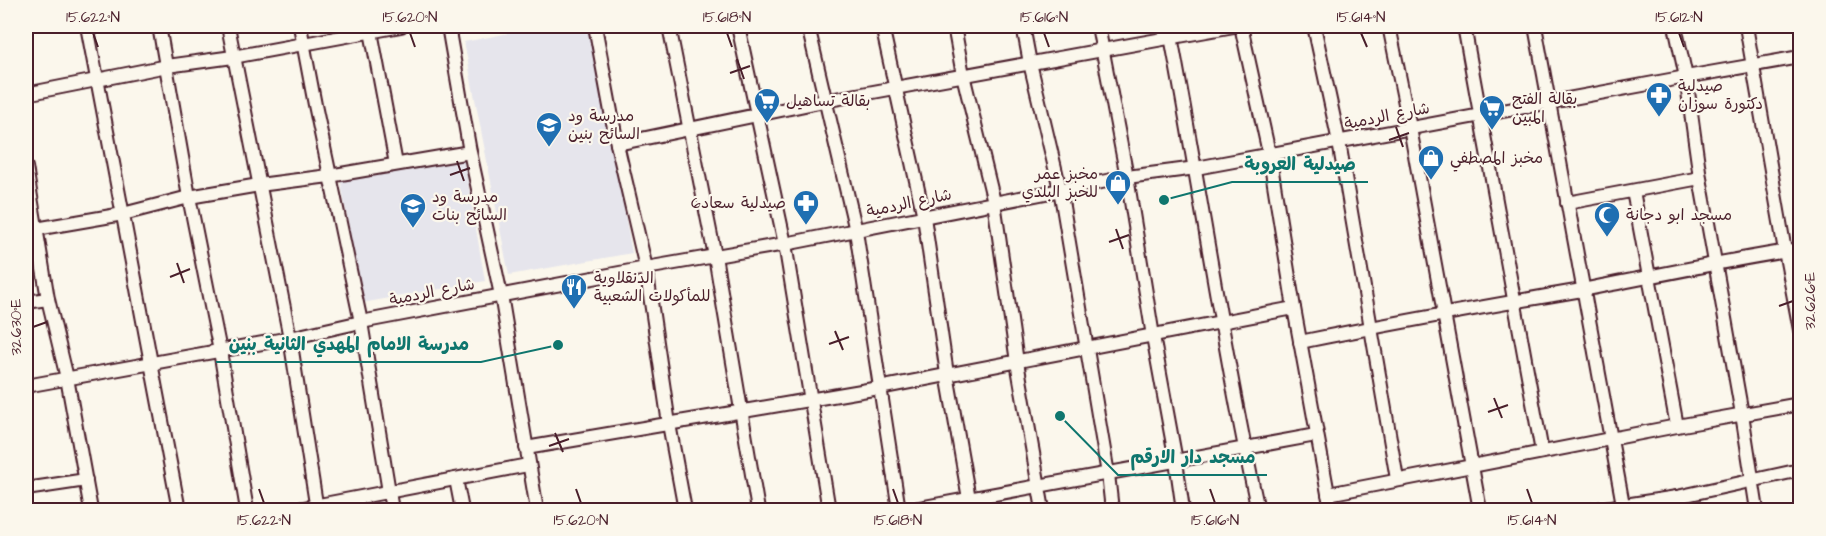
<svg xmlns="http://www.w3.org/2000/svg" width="1826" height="536" viewBox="0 0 1826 536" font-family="'Architects Daughter','Playpen Sans Arabic',sans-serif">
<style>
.built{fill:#e6e5ec}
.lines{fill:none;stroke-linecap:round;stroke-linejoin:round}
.minor-casing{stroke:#4a1f2b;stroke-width:16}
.minor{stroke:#fbf7ec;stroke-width:12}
.ticks{fill:none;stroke:#4a1f2b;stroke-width:2}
.labels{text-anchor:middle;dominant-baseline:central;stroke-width:4.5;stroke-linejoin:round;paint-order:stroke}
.poi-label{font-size:16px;fill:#4a1f2b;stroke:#fbf7ec;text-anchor:start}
.street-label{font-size:16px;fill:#4a1f2b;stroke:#fbf7ec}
.leader{fill:none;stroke:#0f766e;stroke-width:2}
.callout-dot{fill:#0f766e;stroke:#fbf7ec;stroke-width:2}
.callout-label{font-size:18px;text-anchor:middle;font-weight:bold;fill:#0f766e;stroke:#fbf7ec;stroke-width:4.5;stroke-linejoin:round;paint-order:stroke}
.neatline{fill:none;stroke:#4a1f2b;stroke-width:2}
.ticks-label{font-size:15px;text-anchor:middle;fill:#4a1f2b}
</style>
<rect width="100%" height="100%" fill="#fbf7ec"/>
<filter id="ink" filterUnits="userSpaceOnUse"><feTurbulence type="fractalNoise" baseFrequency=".0167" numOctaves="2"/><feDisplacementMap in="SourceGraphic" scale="12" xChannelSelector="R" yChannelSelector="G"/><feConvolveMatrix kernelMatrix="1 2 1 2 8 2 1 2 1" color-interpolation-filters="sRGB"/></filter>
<g filter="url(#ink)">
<g class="built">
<polygon points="545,26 591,26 632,253 509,275 464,42"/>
<polygon points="464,159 485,281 362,303 340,177"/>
</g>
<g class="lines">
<g class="minor-casing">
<g id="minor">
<polyline points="87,26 179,510"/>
<polyline points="159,26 189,197 220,351 247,510"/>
<polyline points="228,26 290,338 317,510"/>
<polyline points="300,26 315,105 361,322 392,510"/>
<polyline points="370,26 396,164"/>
<polyline points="448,26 470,152 501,295 537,510"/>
<polyline points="595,26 617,144 646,268 669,424 685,510"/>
<polyline points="669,26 715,256 758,510"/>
<polyline points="738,26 785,244 829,510"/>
<polyline points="808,26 856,231 899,510"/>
<polyline points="882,26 924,217 947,374 971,510"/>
<polyline points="954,26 963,75 994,202 1017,362 1043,510"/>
<polyline points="1023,26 1030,63 1060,189 1108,474 1112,510"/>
<polyline points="1098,26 1127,177 1153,336 1176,461 1183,510"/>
<path d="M1169,26C1200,187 1223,350 1258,510"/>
<polyline points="1241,26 1269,153 1294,308 1331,510"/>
<polyline points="1314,26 1339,142 1397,479"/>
<polyline points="1389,26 1410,128 1480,510"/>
<polyline points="1464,26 1542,452"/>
<polyline points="1535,26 1624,510"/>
<polyline points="1675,26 1686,77 1700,178 1742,414 1757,510"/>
<polyline points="1746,26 1785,251 1800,330"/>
<polyline points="26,94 167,66 233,57 401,26"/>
<polyline points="617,144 824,101 1234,26"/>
<polyline points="26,167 48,299 67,378 91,510"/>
<polyline points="1633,191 1677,426"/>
<polyline points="1567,203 1700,178"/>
<polyline points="36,229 123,214 189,197 259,185 329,176 470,152"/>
<polyline points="26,302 48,299"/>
<path d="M1300,342C1394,323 1488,306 1582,290C1655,276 1727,260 1800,249"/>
<polyline points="26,386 290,338 361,322 646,268 785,244 1127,177 1196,168 1686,77 1800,57"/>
<polyline points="526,448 879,388 1294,308"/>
<polyline points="456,479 462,510"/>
<polyline points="26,489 86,480"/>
<polyline points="1328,494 1677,426 1800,404"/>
<polyline points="1677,497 1680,510"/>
<polyline points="293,510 528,465"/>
<polyline points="908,510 1316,435"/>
<polyline points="1592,510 1677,497 1800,470"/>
</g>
</g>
<use href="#minor" class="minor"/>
</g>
</g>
<path class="ticks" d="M93,33L98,47M410,33L415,47M727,33L732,47M1044,33L1049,47M1361,33L1367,47M1679,33L1684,47M737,59L744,79M730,73L750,66M1396,127L1403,147M1389,140L1409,133M457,161L464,181M450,175L470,168M1116,229L1123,249M1109,242L1129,235M177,263L184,283M170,277L190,269M1779,306L1793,301M33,327L47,322M835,331L843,350M829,344L849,337M1494,398L1502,418M1488,412L1508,405M555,433L563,452M549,446L569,439M259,489L264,503M576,489L581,503M893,489L898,503M1210,489L1215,503M1527,489L1532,503"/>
<defs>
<g id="pharmacy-pin" transform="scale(1.35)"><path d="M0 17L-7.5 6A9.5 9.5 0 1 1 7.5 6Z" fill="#1f6fb2" stroke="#fbf7ec"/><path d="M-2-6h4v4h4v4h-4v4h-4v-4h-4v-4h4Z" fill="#fff"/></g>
<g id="supermarket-pin" transform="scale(1.35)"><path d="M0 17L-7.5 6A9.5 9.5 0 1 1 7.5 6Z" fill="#1f6fb2" stroke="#fbf7ec"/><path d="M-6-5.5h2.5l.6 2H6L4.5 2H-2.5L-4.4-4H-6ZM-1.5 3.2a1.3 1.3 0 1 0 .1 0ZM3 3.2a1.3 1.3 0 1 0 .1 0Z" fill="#fff"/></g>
<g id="school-pin" transform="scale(1.35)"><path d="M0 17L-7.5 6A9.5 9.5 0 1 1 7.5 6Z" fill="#1f6fb2" stroke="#fbf7ec"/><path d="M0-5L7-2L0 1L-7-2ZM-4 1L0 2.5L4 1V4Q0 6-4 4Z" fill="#fff"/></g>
<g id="shop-pin" transform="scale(1.35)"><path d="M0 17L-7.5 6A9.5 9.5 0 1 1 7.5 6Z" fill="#1f6fb2" stroke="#fbf7ec"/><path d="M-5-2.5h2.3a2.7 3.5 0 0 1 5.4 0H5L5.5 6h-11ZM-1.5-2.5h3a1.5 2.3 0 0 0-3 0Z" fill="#fff"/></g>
<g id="mosque-pin" transform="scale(1.35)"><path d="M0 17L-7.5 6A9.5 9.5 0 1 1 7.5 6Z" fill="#1f6fb2" stroke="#fbf7ec"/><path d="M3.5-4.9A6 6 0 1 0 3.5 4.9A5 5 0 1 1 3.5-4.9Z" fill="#fff"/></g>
<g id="restaurant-pin" transform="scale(1.35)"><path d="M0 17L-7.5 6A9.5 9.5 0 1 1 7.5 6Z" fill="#1f6fb2" stroke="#fbf7ec"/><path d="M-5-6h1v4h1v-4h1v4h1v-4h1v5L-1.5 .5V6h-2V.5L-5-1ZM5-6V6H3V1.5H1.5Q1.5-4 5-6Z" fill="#fff"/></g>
</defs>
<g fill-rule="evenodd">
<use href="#pharmacy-pin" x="1659" y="95"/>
<use href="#supermarket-pin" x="767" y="101"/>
<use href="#supermarket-pin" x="1492" y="108"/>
<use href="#school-pin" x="549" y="125"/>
<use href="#shop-pin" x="1431" y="158"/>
<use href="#shop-pin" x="1118" y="183"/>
<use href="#pharmacy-pin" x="806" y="203"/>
<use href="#school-pin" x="413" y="206"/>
<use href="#mosque-pin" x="1607" y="215"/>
<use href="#restaurant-pin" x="574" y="287"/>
</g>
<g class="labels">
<g class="poi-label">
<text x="1678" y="86">صيدلية<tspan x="1678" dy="18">دكتورة سوزان</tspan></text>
<text x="1512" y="99">بقالة الفتح<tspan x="1512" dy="18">المبين</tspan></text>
<text x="786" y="101">بقالة تساهيل</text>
<text x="568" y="116">مدرسة ود<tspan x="568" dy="18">السائح بنين</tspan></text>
<text x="1450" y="158">مخبز المصطفي</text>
<text x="1098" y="174" text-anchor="end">مخبز عمر<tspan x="1098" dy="18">للخبز البلدي</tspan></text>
<text x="432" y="197">مدرسة ود<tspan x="432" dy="18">السائح بنات</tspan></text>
<text x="786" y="203" text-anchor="end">صيدلية سعاد6</text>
<text x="1626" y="215">مسجد ابو دجانة</text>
<text x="594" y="278">الدنقلاوية<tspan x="594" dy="18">للمأكولات الشعبية</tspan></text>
</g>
<g class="street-label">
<text transform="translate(1387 116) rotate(-11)">شارع الردمية</text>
<text transform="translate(909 203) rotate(-12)">شارع الردمية</text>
<text transform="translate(432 292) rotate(-11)">شارع الردمية</text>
</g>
</g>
<path class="leader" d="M1164 200L1232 182H1368M558 345L481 362H216M1060 416L1118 475H1267"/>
<g class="callout-dot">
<circle cx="1164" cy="200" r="6"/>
<circle cx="558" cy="345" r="6"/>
<circle cx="1060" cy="416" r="6"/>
</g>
<g class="callout-label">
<text x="1300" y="170">صيدلية العروبة</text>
<text x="349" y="350">مدرسة الامام المهدي الثانية بنين</text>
<text x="1193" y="463">مسجد دار الارقم</text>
</g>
<rect width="1826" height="536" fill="none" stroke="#fbf7ec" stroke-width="66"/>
<rect x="33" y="33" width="1760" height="470" class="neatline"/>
<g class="ticks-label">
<text x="93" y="22">15.622°N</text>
<text x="410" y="22">15.620°N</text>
<text x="727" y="22">15.618°N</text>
<text x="1044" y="22">15.616°N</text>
<text x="1361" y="22">15.614°N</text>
<text x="1679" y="22">15.612°N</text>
<text transform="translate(1810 301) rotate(-90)" y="5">32.626°E</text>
<text transform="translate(16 327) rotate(-90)" y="5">32.630°E</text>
<text x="264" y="525">15.622°N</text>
<text x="581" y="525">15.620°N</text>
<text x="898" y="525">15.618°N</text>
<text x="1215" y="525">15.616°N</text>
<text x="1532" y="525">15.614°N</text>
</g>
</svg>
